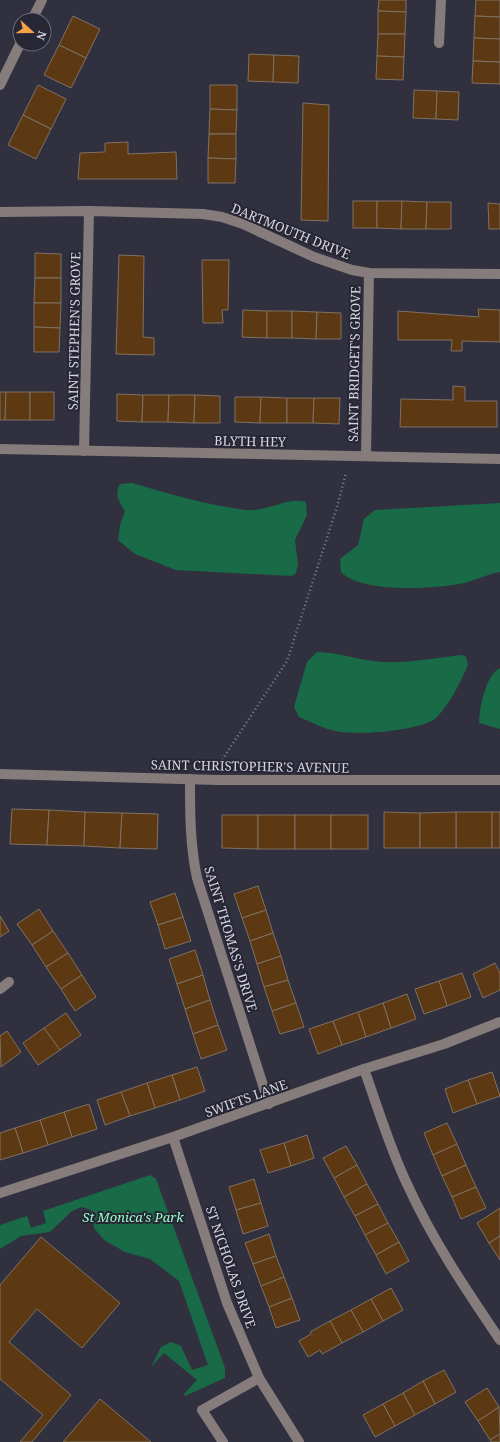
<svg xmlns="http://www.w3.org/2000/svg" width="500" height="1442" viewBox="0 0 500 1442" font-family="'Noto Serif',serif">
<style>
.green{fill:#196a47}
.building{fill:#5c3912;stroke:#7f7164}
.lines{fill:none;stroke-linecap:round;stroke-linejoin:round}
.path{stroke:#80808c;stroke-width:2.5;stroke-dasharray:1 3;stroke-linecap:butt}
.minor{stroke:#857c7b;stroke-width:10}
.labels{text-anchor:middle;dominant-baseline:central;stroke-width:4;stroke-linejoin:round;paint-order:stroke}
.street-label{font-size:13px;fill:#d5d5df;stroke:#272634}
.park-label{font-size:13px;font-style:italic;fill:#98fcc7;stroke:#272634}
</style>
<rect width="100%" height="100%" fill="#31303f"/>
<g class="green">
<path d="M132,483C169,494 208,505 246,510C267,512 289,496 306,502L307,515L295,540L298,564L296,573L292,576L176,570L135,554L118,540L120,525L125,511C119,501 114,495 120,484Z"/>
<path d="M500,503V572C486,574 473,582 459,584C431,589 361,593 341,572L340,559L358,545L364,519L375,510Z"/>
<path d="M317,652C339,652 361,661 383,662C410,663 436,658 462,655L466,657L468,665C460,683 451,702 437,717C424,731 355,736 336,731C324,729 311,722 299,717L294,707L307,662Z"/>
<path d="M500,668V729L479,723C479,709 486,674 500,668Z"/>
<polygon points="150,1175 156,1179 225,1368 225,1378 185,1396 184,1394 197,1380 164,1353 151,1367 161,1347 171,1342 181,1346 192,1370 208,1365 179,1281 150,1259 125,1252 104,1240 94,1228 91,1210 82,1207 72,1211 50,1232 21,1236 0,1249 0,1225 27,1216 31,1228 46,1223 43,1211"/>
</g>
<g class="building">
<polygon points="379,0 406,0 406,12 378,11"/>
<polygon points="476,0 500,0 500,17 475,16"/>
<polygon points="378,11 406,12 405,34 378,34"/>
<polygon points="73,16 100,29 86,58 59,45"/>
<polygon points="475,16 500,17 500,39 474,38"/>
<polygon points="378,34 405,34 404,57 377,56"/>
<polygon points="474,38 500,39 500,62 473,61"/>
<polygon points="59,45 86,58 71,88 44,75"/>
<polygon points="249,54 274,55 273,82 248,81"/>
<polygon points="274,55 299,56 298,83 273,82"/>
<polygon points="377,56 404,57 403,80 376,79"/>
<polygon points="473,61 500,62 500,84 472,83"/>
<polygon points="38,85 66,99 51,129 23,115"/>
<polygon points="210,85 237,85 237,110 210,109"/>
<polygon points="414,90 437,91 436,119 413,118"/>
<polygon points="437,91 459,92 458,120 436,119"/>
<polygon points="303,103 329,105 328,221 301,220"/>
<polygon points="210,109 237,110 236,134 209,134"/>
<polygon points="23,115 51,129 36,159 8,145"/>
<polygon points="209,134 236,134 236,159 208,158"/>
<polygon points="128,142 128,154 176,152 177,179 78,179 80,153 105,152 105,143"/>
<polygon points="208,158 236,159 235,183 208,183"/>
<rect x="353" y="201" width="24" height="27"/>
<polygon points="377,201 402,201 401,229 377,228"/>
<polygon points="402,201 427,202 426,229 401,229"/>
<polygon points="427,202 451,202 451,229 426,229"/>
<polygon points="488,203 500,204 500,229 489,229"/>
<polygon points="35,253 61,254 61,278 35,278"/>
<polygon points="119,255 144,256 143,337 154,338 154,355 116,354"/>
<polygon points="202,260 229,260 228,310 222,310 223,323 203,323"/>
<polygon points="35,278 61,278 61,303 34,303"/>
<polygon points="34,303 61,303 60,328 34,327"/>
<polygon points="478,309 500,310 500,342 462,341 462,351 451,351 452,340 398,340 398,311 479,317"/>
<polygon points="243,310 267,311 267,338 242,337"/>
<rect x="267" y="311" width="25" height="27"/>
<polygon points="292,311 317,312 316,339 292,338"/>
<polygon points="317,312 341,313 341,339 316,339"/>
<polygon points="34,327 60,328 59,352 34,352"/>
<polygon points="453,386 465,387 465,401 497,401 497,427 400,427 401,399 453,400"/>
<polygon points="0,392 6,392 5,420 0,420"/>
<polygon points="6,392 30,392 30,420 5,420"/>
<rect x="30" y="392" width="24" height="28"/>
<polygon points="117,394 143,395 142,422 117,421"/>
<polygon points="143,395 169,395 168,422 142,422"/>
<polygon points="169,395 195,395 194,423 168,422"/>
<polygon points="195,395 220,396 220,423 194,423"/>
<polygon points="235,397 261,397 260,423 235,422"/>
<polygon points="261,397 287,398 287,423 260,423"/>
<polygon points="287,398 314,398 313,423 287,423"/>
<polygon points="314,398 340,398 339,424 313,423"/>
<polygon points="12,809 49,810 47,845 10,844"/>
<polygon points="49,810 85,812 84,846 47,845"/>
<polygon points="85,812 122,813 120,848 84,846"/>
<polygon points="384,812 420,813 420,848 384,848"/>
<rect x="456" y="812" width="36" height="36"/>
<polygon points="456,812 456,848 420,848 420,813"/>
<rect x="492" y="812" width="8" height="36"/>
<polygon points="122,813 158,814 157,849 120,848"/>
<polygon points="222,815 258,815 258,849 222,848"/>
<rect x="258" y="815" width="37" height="34"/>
<rect x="295" y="815" width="36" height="34"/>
<rect x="331" y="815" width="37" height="34"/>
<polygon points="258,886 266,910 242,918 234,894"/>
<polygon points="175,893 183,917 158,925 150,902"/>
<polygon points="39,909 53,931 32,945 17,924"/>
<polygon points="266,910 273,933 250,941 242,918"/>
<polygon points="0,916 9,931 0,937"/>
<polygon points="183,917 191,941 165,949 158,925"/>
<polygon points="53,931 68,953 46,967 32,945"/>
<polygon points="273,933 281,956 257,964 250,941"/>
<polygon points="195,950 203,975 177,984 169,959"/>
<polygon points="68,953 82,975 61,989 46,967"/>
<polygon points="281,956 288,980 264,987 257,964"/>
<polygon points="495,963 500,973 500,990 483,998 473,974"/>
<polygon points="462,973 471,997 447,1006 439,981"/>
<polygon points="82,975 96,997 75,1011 61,989"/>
<polygon points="203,975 210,1000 185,1009 177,984"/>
<polygon points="288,980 296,1003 272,1011 264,987"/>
<polygon points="439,981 447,1006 424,1014 415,989"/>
<polygon points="407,994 416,1019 391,1028 383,1003"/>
<polygon points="210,1000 218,1025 193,1034 185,1009"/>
<polygon points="296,1003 304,1027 280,1034 272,1011"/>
<polygon points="383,1003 391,1028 366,1037 358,1012"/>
<polygon points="358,1012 366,1037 342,1045 333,1021"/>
<polygon points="66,1013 81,1035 60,1050 44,1028"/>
<polygon points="333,1021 342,1045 318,1054 309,1029"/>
<polygon points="218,1025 227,1050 201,1059 193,1034"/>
<polygon points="44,1028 60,1050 38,1065 23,1043"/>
<polygon points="7,1031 21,1052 1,1067 0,1036"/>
<polygon points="197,1067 205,1091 180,1100 172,1075"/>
<polygon points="492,1072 500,1096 477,1104 468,1080"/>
<polygon points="172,1075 180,1100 155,1108 147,1083"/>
<polygon points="468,1080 477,1104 453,1113 445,1089"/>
<polygon points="147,1083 155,1108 130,1116 121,1092"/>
<polygon points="121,1092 130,1116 105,1125 97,1100"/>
<polygon points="89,1104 97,1129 72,1137 64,1112"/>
<polygon points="64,1112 72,1137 48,1145 40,1120"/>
<polygon points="40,1120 48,1145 23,1153 15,1128"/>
<polygon points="447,1123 457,1144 433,1155 424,1133"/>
<polygon points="15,1128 23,1153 0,1160 0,1133"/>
<polygon points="307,1135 314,1158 291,1166 284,1143"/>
<polygon points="284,1143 291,1166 268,1173 260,1150"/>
<polygon points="457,1144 466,1165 442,1176 433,1155"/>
<polygon points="346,1146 357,1165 334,1178 323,1158"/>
<polygon points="357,1165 367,1184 344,1197 334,1178"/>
<polygon points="466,1165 476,1187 452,1197 442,1176"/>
<polygon points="254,1179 261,1203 236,1210 229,1187"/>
<polygon points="367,1184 378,1204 355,1216 344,1197"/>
<polygon points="476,1187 486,1208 461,1219 452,1197"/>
<polygon points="261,1203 268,1226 243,1234 236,1210"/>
<polygon points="378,1204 388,1223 365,1235 355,1216"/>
<polygon points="500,1208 500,1236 489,1243 477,1223"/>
<polygon points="388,1223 399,1242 376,1255 365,1235"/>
<polygon points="269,1234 276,1256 253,1264 245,1243"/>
<polygon points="500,1236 500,1260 489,1243"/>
<polygon points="41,1237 120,1303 82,1348 37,1309 9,1342 71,1395 32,1442 20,1442 43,1415 0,1379 0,1285"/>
<polygon points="399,1242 409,1261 386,1274 376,1255"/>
<polygon points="276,1256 284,1277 261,1286 253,1264"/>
<polygon points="284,1277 292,1298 269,1307 261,1286"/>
<polygon points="391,1288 403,1310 383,1321 371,1299"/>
<polygon points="292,1298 300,1320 276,1328 269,1307"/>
<polygon points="371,1299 383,1321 363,1332 351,1310"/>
<polygon points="351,1310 363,1332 342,1343 330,1321"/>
<polygon points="330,1321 342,1343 322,1354 320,1350 308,1357 299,1341 311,1334 310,1332"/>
<polygon points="444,1370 456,1392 435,1404 423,1381"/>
<polygon points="423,1381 435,1404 415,1415 403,1393"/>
<polygon points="487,1388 499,1407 478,1421 465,1402"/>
<polygon points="403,1393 415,1415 395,1426 383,1404"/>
<polygon points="100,1399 151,1442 63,1442"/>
<polygon points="383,1404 395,1426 375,1437 363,1415"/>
<polygon points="499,1407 500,1434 490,1440 478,1421"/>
<polygon points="500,1434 500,1442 491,1442 490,1440"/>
</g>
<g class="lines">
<polyline class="path" points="220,763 287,661 337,507 346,473"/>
<g class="minor">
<polyline points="32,20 42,0"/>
<polyline points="439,43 441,0"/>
<polyline points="0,85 20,44"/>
<polyline points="0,212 89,211 203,214 222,217 243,224 314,257 352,270 369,273 500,274"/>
<polyline points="0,449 500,459"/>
<polyline points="84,451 89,211"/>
<polyline points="366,456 369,273"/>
<polyline points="0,774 218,780 500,780"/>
<path d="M190,779C190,813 190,845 197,878L269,1104"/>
<polyline points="0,989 9,982"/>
<path d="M364,1069C378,1108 390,1149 408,1186C433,1241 467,1291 500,1340"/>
<polyline points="173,1137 227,1303 259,1378 299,1442"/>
<polyline points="0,1193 173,1137 364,1069 444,1044 500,1022"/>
<polyline points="223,1442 202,1410 259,1378"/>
</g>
</g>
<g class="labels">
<g class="street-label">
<text transform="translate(291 231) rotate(22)">DARTMOUTH DRIVE</text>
<text transform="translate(74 331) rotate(-89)">SAINT STEPHEN'S GROVE</text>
<text transform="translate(354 364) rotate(-89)">SAINT BRIDGET'S GROVE</text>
<text transform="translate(250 441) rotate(1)">BLYTH HEY</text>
<text transform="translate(250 766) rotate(1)">SAINT CHRISTOPHER'S AVENUE</text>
<text transform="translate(231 939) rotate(73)">SAINT THOMAS'S DRIVE</text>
<text transform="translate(246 1098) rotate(-20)">SWIFTS LANE</text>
<text transform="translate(231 1267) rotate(71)">ST NICHOLAS DRIVE</text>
</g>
<g class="park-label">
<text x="133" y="1217">St Monica's Park</text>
</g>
</g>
<g transform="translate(32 32) rotate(111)"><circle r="19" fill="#272634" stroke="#6d6c78"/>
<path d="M0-3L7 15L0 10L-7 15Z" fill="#f6a248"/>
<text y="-6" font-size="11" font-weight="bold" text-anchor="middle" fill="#d5d5df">N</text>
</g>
</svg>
